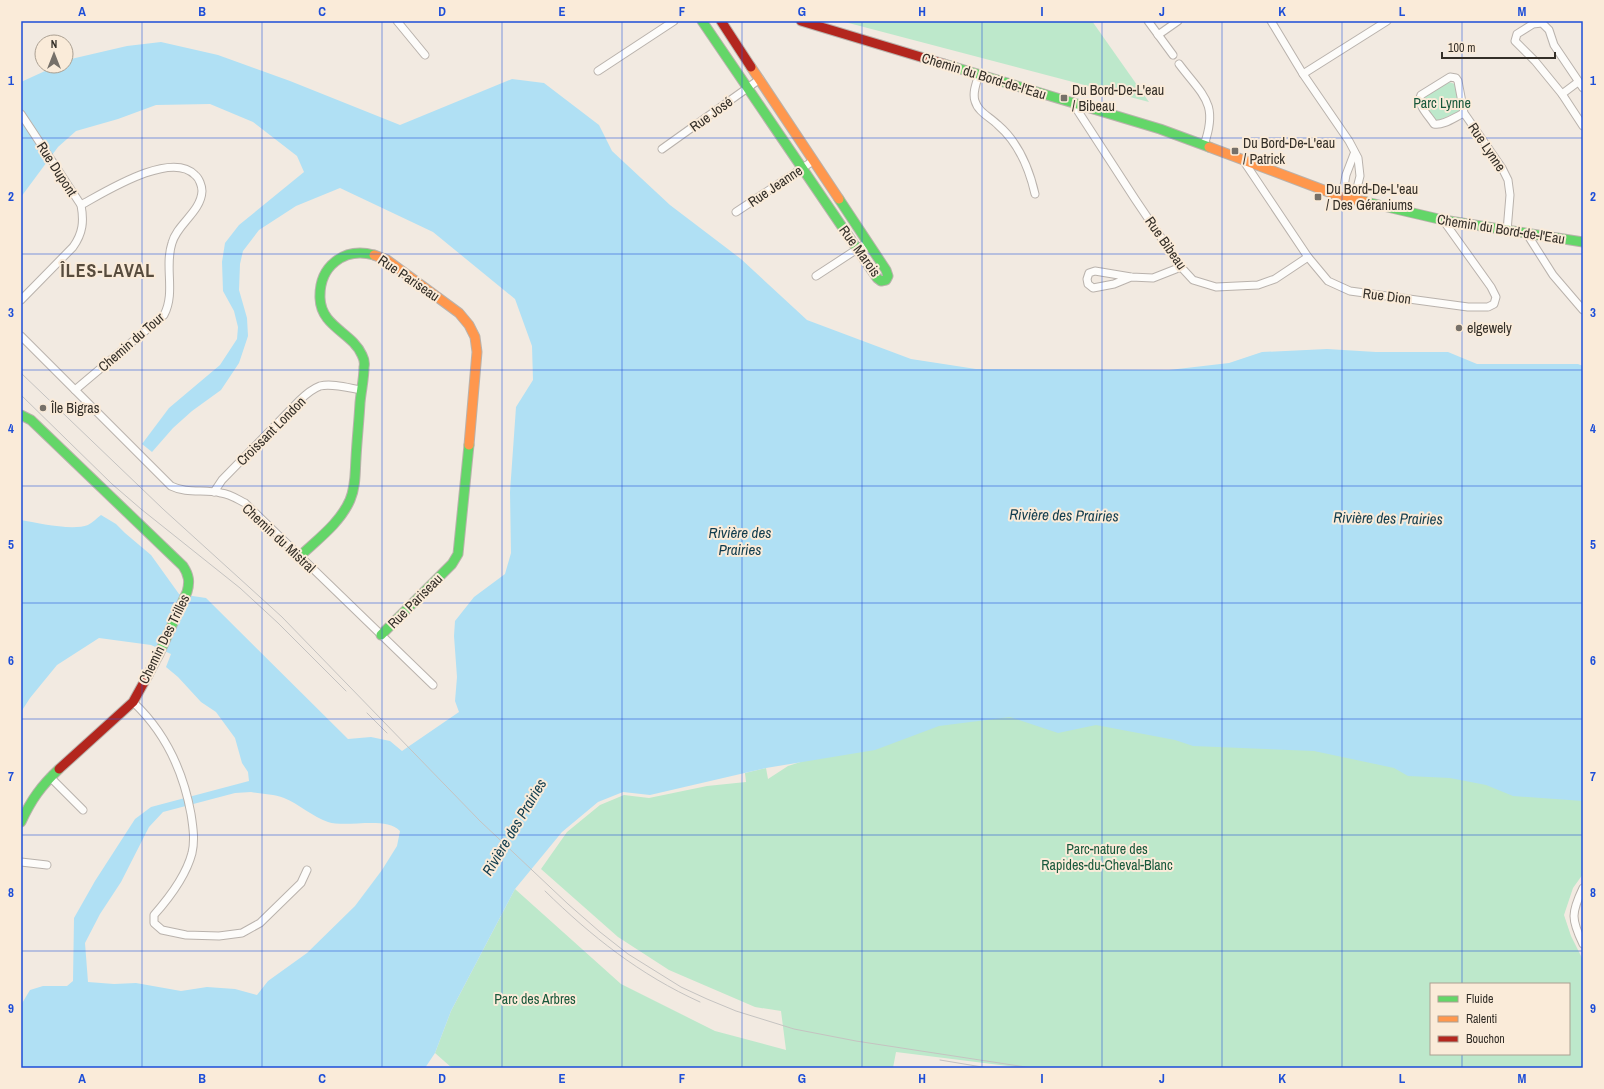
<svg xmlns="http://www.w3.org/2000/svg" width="1604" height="1089" viewBox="0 0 1604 1089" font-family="'Archivo Narrow',sans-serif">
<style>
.green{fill:#bde8cb;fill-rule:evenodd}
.water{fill:#b0e0f4;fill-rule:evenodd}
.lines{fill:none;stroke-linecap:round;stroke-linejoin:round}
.street-casing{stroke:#b9b2ac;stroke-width:9}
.fast-casing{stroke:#b9b2ac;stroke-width:11}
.slow-casing{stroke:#b9b2ac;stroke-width:11}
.jam-casing{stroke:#b9b2ac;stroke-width:11}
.street{stroke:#fdfcfa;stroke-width:7}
.fast{stroke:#63d668;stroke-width:9}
.slow{stroke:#ff974d;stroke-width:9}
.jam{stroke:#b3261e;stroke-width:9}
.tram{stroke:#c5c3c1;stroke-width:1}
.grid{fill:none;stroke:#1d4ed8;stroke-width:1;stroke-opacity:0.55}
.poi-dot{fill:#767069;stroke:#faebd9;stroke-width:1.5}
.labels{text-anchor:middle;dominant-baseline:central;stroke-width:4;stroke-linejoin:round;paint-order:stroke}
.street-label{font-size:14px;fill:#342f28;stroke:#faebd9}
.poi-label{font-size:14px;fill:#342f28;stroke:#faebd9;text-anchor:start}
.park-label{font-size:14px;fill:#18583b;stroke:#faebd9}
.water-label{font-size:15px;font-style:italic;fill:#113c4d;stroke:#faebd9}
.district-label{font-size:18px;font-weight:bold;letter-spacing:1px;fill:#584c3d;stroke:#faebd9}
.neatline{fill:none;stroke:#1d4ed8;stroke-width:1.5}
.grid-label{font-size:13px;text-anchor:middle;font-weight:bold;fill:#1d4ed8}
</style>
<rect width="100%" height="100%" fill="#f2eae1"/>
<g class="green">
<polygon points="841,21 1092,21 1149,102"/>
<path d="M1449,82L1455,84L1460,111L1437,121L1435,120C1430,113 1421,104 1424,96Z"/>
<path d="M949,638L1583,668V874L1573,888L1564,915L1571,936L1583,960V1068H1023L896,1052L893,1068H452L435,1053L451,1011L515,889L621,984L715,1031L786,1050L781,1011L755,1007L669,970L618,937L541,869L567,832L600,805L624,795L649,798L707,786L746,782L745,773L766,768L768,779L788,766L853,745ZM1431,984H1569V1054H1431Z"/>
</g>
<path class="water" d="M161,42L218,55L290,81L400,125L512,79L544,83L599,125L612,151L670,205L741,259L807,320L911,359L976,369L1169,370L1229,363L1262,352L1327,349L1376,352H1448L1477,364H1578L1583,366V801L1513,796L1486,785L1450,778L1408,776L1394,768L1314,751L1193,746L1175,740L1096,725L1058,733L1010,717L939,726L875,750L766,768L650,795L623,792L598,802L562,832L515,889L451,1011L435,1053L425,1068H21V1005L30,990L43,986H67L73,981L74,918L95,881L135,819L151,807L249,781L248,772L242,763L235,738L216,712L201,702L178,677L166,667L171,654L151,645L99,638L57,665L30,698L21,712V520C38,523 72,531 88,525C92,523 97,518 101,515L116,524L125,533L151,555L179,594L206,598L348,739L371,737L390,741L402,751L459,712L455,701L457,677L454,636L455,621L474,597L505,574L511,553L510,492L516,407L533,380L532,346L515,299L433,232L340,188L296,206L259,230L243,251L240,264L239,290L247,318L248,336L239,363L221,390L192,411L173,428L152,452L142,444L169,408L220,365L237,339L238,327L234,311L223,291L222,262L225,243L239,225L304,172L297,156L253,122L210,104L156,105L118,119L76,131L58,147L21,197V82L56,66H66V62L71,59L127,46ZM251,792C261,794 274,794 284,798C299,804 313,817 328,822C347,828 386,816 400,831L397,846L382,870L355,906L307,953L268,981L257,995L235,989L207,987L181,991L136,983L114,984L88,982L85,943L100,914L121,882L149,827L163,812L235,793Z"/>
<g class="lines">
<g class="street-casing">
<g id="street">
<polyline points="397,21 425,55"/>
<polyline points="1148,21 1173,55"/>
<polyline points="1271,21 1303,74 1349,141 1358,158 1360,176 1354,200"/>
<polyline points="1158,35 1178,21"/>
<path d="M1179,64C1203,96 1219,103 1204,145"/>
<polyline points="598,71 674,21"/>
<path d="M979,74C977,82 972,92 975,101C978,112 990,117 998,125C1019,143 1029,168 1035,194"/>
<polyline points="1303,74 1387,21"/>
<polyline points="1583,88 1554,45 1549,30 1542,23 1533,24 1517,34 1515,41 1535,61 1562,94 1583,126"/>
<polyline points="1562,94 1578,82"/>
<polyline points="1072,102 1135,199 1181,267 1193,280 1216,287 1258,285 1275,279 1308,257"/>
<path d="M1464,113C1455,117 1443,126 1434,124C1429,116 1416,104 1421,95L1450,77L1456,78L1458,81L1464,113L1502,168L1508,180L1510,195L1507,231"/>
<path d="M21,114L81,205C84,221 83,233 73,247L21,300"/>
<polyline points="662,149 760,79"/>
<polyline points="1243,160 1308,257 1328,281 1350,291 1468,307 1488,307 1494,304 1496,297 1491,287 1443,220"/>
<polyline points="1342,197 1346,175 1354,154"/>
<polyline points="736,212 813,161"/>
<polyline points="1527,234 1553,275 1583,310"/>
<polyline points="816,276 868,242"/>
<polyline points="1131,277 1114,284 1093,288 1088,284 1087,279 1089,273 1095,271 1131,277 1153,278 1181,267"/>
<path d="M21,336L171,486C187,494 204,489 221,493C230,494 237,499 245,503L433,685"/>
<path d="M75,390L164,315C176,292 164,267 172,243C177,224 201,212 202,191C202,186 199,178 195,175C171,150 105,192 81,205"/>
<path d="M214,492L222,480L299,401C305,395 312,389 320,386C332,383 349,388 361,390"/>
<path d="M133,702C165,732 183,770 191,814C193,827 195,840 192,853C186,876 170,897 154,915V923L162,930L186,935L219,936L242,933L260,923L301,883L307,870"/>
<polyline points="50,777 83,810"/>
<polyline points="21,862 47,865"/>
<path d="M1583,888C1571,913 1571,919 1583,944"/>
</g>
</g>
<g class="fast-casing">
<g id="fast">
<polyline points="702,21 877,278 881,281 886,280 888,276 886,270 839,199"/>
<polyline points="944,64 1160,129 1209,147"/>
<polyline points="1366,202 1443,220 1583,242"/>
<path d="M21,415L31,420L183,566C189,575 190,582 187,592L159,654L148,675"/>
<path d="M300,556C318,539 340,523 350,500C356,486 355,472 356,458C357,439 359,421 360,403C361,391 364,379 364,367C365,363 364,359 362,355C352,332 321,327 320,298C319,266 344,247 374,255"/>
<polyline points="381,635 452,564 458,554 469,445"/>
<path d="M21,822C31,800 41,786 59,769"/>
</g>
</g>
<g class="slow-casing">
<g id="slow">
<polyline points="751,67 839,199"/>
<polyline points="1209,147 1342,197 1366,202"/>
<polyline points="374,255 387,260 459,313 469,325 475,337 477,352 469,445"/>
</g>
</g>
<g class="jam-casing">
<g id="jam">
<polyline points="721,21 751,67"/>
<polyline points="801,21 944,64"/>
<polyline points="59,769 133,702 148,675"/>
</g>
</g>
<use href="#street" class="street"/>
<use href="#fast" class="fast"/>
<use href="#slow" class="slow"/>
<use href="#jam" class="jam"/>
<g class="tram">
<polyline points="21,373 163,509 282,617 480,821 568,904 600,932 628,954 681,987 707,999 736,1011 794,1029 856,1041 1032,1068"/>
<polyline points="21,395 112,484 141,509 240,588 278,623 346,691"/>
<polyline points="367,713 387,733"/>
<path d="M545,891C591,936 640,975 700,1002"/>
<polyline points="940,1060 988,1068"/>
</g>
</g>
<path class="grid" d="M142,21V1068M262,21V1068M382,21V1068M502,21V1068M622,21V1068M742,21V1068M862,21V1068M982,21V1068M1102,21V1068M1222,21V1068M1342,21V1068M1462,21V984M21,138H1583M21,254H1583M21,370H1583M21,486H1583M21,603H1583M21,719H1583M21,835H1583M21,951H1583M1462,1054V1068"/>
<g class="poi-dot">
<rect x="1060" y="94" width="8" height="8" rx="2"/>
<rect x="1231" y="147" width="8" height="8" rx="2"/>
<rect x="1314" y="193" width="8" height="8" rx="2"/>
<circle cx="1459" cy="328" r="4"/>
<circle cx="43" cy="408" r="4"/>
</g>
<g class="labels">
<g class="street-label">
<text transform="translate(984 76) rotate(17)">Chemin du Bord-de-l'Eau</text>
<text transform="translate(711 114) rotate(-36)">Rue José</text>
<text transform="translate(1487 147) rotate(56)">Rue Lynne</text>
<text transform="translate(57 169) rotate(57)">Rue Dupont</text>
<text transform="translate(775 186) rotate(-34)">Rue Jeanne</text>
<text transform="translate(1501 229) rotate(9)">Chemin du Bord-de-l'Eau</text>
<text transform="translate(1166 243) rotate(55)">Rue Bibeau</text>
<text transform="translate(860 251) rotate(54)">Rue Marois</text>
<text transform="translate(409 278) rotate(34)">Rue Pariseau</text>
<text transform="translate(1387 296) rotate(7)">Rue Dion</text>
<text transform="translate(131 342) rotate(-41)">Chemin du Tour</text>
<text transform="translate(271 431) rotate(-45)">Croissant London</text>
<text transform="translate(279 538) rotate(43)">Chemin du Mistral</text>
<text transform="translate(415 601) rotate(-45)">Rue Pariseau</text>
<text transform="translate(164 639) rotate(-64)">Chemin Des Trilles</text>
</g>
<g class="poi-label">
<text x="1072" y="90">Du Bord-De-L'eau<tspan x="1072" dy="16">/ Bibeau</tspan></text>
<text x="1243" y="143">Du Bord-De-L'eau<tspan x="1243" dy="16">/ Patrick</tspan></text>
<text x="1326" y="189">Du Bord-De-L'eau<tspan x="1326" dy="16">/ Des Géraniums</tspan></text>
<text x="1467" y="328">elgewely</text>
<text x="51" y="408">Île Bigras</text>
</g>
<g class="park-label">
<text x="1442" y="103">Parc Lynne</text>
<text x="1107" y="849">Parc-nature des<tspan x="1107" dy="16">Rapides-du-Cheval-Blanc</tspan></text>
<text x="535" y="999">Parc des Arbres</text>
</g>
<g class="water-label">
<text transform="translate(1064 515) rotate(1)">Rivière des Prairies</text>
<text transform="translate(1388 518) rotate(1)">Rivière des Prairies</text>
<text x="740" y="532">Rivière des<tspan x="740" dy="17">Prairies</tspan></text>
<text transform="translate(514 827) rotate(-59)">Rivière des Prairies</text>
</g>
<g class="district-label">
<text x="108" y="270">ÎLES-LAVAL</text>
</g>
</g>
<rect width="1604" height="1089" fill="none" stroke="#faebd9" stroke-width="44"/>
<rect x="1430" y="983" width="140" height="72" fill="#faebd9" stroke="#aba092"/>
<rect x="1438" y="996" width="20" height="6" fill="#63d668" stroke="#aba092"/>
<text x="1466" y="1003" font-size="12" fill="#342f28">Fluide</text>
<rect x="1438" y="1016" width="20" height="6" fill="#ff974d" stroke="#aba092"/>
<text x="1466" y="1023" font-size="12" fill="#342f28">Ralenti</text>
<rect x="1438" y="1036" width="20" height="6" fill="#b3261e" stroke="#aba092"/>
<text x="1466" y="1043" font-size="12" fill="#342f28">Bouchon</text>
<g transform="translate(54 54)"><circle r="19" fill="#faebd9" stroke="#aba092"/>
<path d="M0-3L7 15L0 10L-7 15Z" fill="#767069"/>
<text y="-6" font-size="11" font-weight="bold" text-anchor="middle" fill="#342f28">N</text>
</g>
<path d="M1442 52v6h113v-6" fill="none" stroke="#342f28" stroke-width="2"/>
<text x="1448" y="52" font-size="12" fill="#342f28" stroke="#faebd9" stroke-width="3" paint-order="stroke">100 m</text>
<rect x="22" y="22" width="1560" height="1045" class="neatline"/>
<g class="grid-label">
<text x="82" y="16">A</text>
<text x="202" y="16">B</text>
<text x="322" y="16">C</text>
<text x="442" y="16">D</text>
<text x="562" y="16">E</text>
<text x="682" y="16">F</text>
<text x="802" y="16">G</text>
<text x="922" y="16">H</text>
<text x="1042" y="16">I</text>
<text x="1162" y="16">J</text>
<text x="1282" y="16">K</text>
<text x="1402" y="16">L</text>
<text x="1522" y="16">M</text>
<text x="11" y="85">1</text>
<text x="1593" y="85">1</text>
<text x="11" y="201">2</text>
<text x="1593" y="201">2</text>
<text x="11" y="317">3</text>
<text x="1593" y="317">3</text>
<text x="11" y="433">4</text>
<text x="1593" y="433">4</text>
<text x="11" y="549">5</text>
<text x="1593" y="549">5</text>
<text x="11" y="665">6</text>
<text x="1593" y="665">6</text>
<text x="11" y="781">7</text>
<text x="1593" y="781">7</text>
<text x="11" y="897">8</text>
<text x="1593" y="897">8</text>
<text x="11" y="1013">9</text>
<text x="1593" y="1013">9</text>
<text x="82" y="1083">A</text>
<text x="202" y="1083">B</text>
<text x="322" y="1083">C</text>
<text x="442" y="1083">D</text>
<text x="562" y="1083">E</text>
<text x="682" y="1083">F</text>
<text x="802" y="1083">G</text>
<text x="922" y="1083">H</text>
<text x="1042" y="1083">I</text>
<text x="1162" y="1083">J</text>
<text x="1282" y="1083">K</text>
<text x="1402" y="1083">L</text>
<text x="1522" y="1083">M</text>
</g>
</svg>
